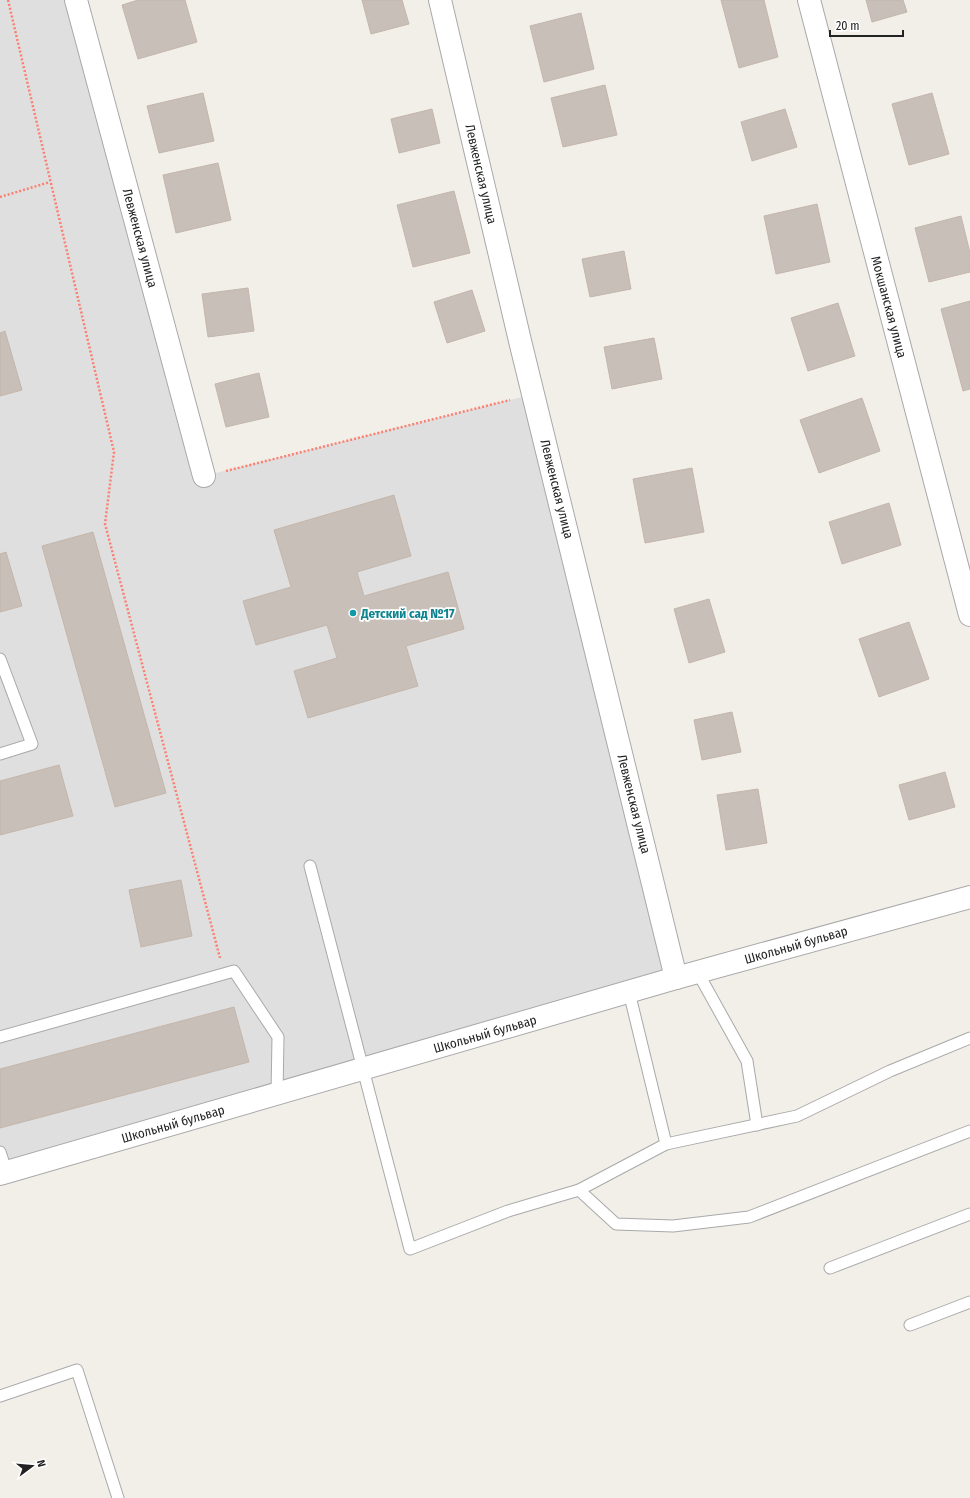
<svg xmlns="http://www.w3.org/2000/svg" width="970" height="1498" viewBox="0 0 970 1498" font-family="'Fira Sans Condensed',sans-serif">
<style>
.residential{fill:#e0dfdf}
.building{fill:#c7bfb8;stroke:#c4b6ab}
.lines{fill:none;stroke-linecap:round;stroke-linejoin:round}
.lane-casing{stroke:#a9a9a9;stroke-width:13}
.street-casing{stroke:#a9a9a9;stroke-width:24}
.path{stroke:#fa8072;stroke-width:2.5;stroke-dasharray:2 2;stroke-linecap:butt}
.lane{stroke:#fff;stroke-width:11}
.street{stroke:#fff;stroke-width:22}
.culture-dot{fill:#0f9aa8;stroke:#fff;stroke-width:1.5}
.labels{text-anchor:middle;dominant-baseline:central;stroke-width:3.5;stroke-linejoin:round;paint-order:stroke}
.street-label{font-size:13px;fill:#222;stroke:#fff}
.culture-label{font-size:13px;font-weight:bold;fill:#0d838f;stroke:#fff;text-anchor:start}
</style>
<rect width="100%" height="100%" fill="#f2efe9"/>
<polygon class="residential" points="0,0 76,0 204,476 534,394 676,978 0,1171"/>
<g class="building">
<polygon points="138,0 185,0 197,42 138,59 122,5"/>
<polygon points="362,0 402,0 409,24 371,34"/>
<polygon points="721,0 764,0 778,57 739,68"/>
<polygon points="866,0 903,0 907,12 872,22"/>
<polygon points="581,13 594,69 544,82 530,26"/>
<polygon points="605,85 617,135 563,147 551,98"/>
<polygon points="203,93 214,141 159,153 147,106"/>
<polygon points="932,93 949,154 909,165 892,104"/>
<polygon points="432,109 440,143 399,153 391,119"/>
<polygon points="785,109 797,147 752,161 741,122"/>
<polygon points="218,163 231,220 176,233 163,175"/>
<polygon points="454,191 470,253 413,267 397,205"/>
<polygon points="817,204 830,262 776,274 764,216"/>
<polygon points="961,216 970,253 970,272 929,282 915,228"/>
<polygon points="624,251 631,289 590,297 582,259"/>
<polygon points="248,288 254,331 208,337 202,294"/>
<polygon points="472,290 485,331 447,343 434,302"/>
<polygon points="970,301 970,389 963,391 941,309"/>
<polygon points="838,303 855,356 808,371 791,318"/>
<polygon points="5,331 22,390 0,396 0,333"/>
<polygon points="654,338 662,379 612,389 604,347"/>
<polygon points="259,373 269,417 226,427 215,384"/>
<polygon points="862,398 880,451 819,473 800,420"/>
<polygon points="692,468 704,532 645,543 633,479"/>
<polygon points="394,495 411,556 357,572 364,596 448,572 464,629 406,646 418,686 308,718 294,671 337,658 327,625 256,645 243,601 291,587 274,530"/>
<polygon points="889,503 901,545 842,564 829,522"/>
<polygon points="93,532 166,793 115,807 42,546"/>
<polygon points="6,552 22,606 0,612 0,554"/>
<polygon points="709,599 725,652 689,663 674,609"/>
<polygon points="909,622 929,679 879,697 859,639"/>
<polygon points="732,712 741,752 702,760 694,720"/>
<polygon points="59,765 73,816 0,835 0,781"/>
<polygon points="945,772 955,807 909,820 899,785"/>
<polygon points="758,789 767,843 726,850 717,795"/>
<polygon points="181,880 192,936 141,947 129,890"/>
<polygon points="234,1007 249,1062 0,1128 0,1069"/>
</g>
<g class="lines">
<g class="lane-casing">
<g id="lane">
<polyline points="0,659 32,744 0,754"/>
<polyline points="310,866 410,1249 508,1211 579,1190"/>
<polyline points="698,973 747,1061 757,1125"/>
<polyline points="629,992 666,1144"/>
<polyline points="0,1037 234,971 278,1037 277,1094"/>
<polyline points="970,1038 890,1071 797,1116 666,1144 579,1190 616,1224 673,1226 749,1217 970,1131"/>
<polyline points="0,1152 7,1173"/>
<polyline points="830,1268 970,1214"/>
<polyline points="910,1325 970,1302"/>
<polyline points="0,1396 77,1370 118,1498"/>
</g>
</g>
<g class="street-casing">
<g id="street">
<polyline points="76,0 204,476"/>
<polyline points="440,0 521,345 676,978"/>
<polyline points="809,0 970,615"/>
<polyline points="0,1174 676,978 970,897"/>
</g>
</g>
<g class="path">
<polyline points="8,0 114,452 105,524 220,958"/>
<polyline points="0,197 50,182"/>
<polyline points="226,471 510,400"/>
</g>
<use href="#lane" class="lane"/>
<use href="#street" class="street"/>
</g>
<circle class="culture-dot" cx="353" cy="613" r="4"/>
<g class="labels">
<g class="street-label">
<text transform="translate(481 174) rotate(77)">Левженская улица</text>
<text transform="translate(140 238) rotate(75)">Левженская улица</text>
<text transform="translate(889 307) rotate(75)">Мокшанская улица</text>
<text transform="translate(557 489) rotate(76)">Левженская улица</text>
<text transform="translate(634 804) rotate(76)">Левженская улица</text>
<text transform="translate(796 945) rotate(-16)">Школьный бульвар</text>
<text transform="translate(485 1034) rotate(-16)">Школьный бульвар</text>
<text transform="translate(173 1124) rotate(-16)">Школьный бульвар</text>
</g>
<g class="culture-label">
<text x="361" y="613">Детский сад №17</text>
</g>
</g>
<g transform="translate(32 1466) rotate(74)" stroke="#ffffff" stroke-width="3" paint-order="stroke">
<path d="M0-3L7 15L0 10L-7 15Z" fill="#222222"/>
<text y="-6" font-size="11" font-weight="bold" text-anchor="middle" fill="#222222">N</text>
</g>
<path d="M830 30v6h73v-6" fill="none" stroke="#222222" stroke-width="2"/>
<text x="836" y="30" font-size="12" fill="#222222" stroke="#ffffff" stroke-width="3" paint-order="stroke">20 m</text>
</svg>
